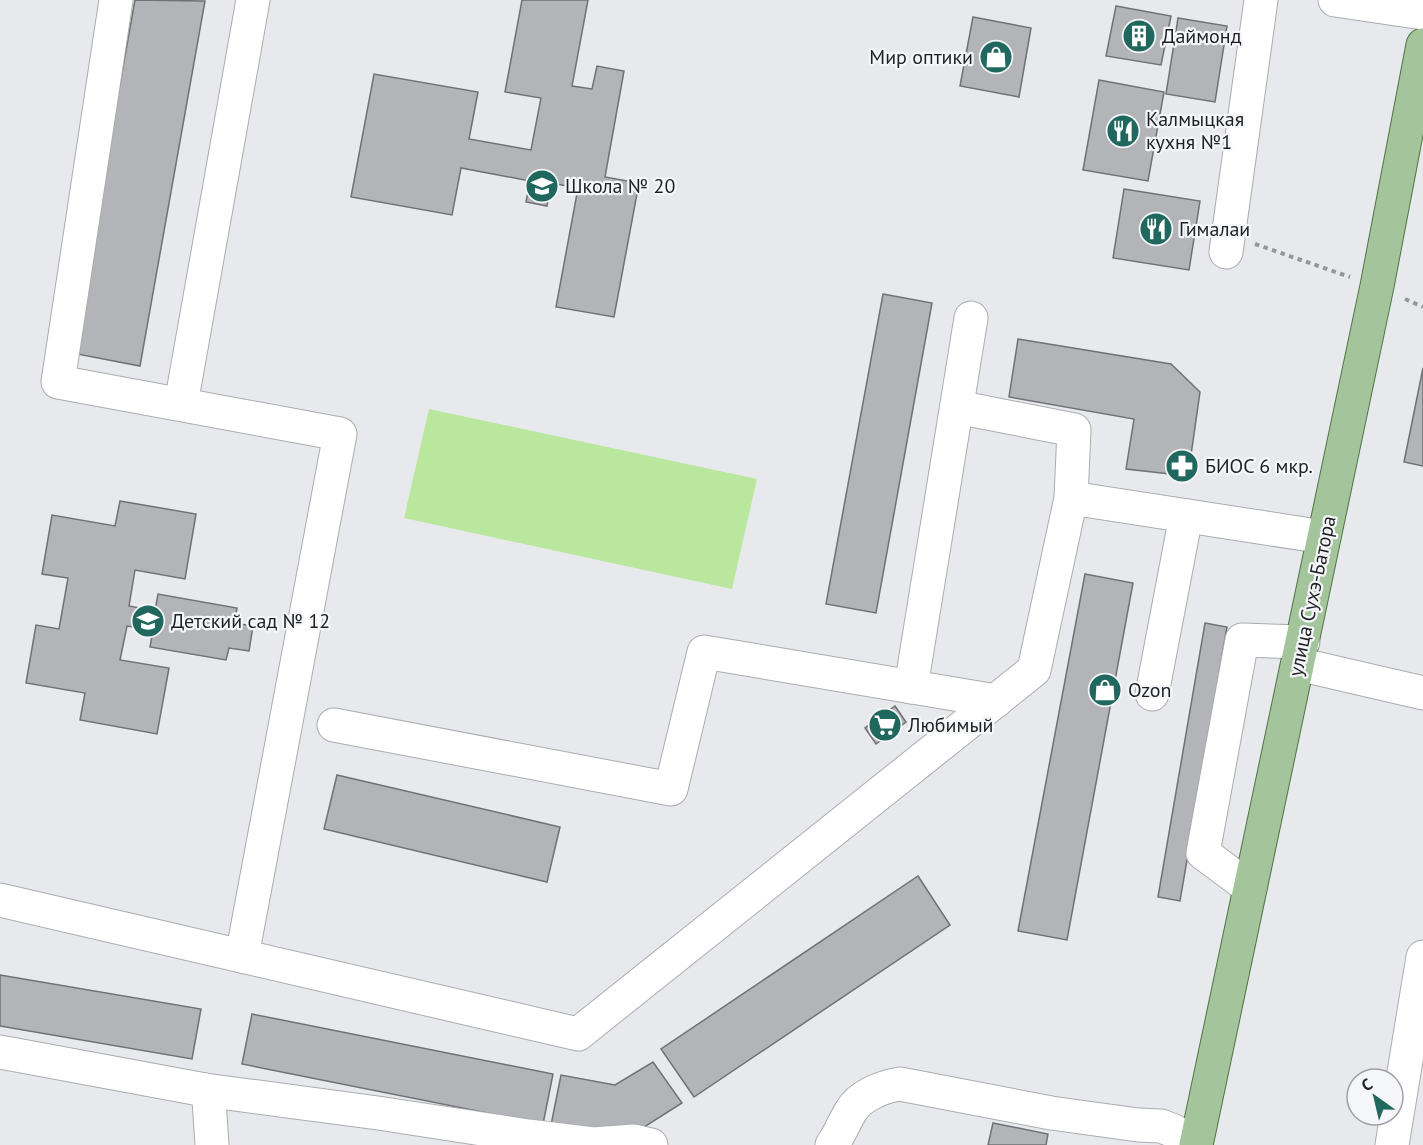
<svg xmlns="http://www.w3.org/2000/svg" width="1423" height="1145" viewBox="0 0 1423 1145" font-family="'PT Sans',sans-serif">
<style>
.green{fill:#b9e79d}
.building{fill:#b3b4b7;stroke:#6f7174;stroke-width:1.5}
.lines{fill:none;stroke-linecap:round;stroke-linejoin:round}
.minor-casing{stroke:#abacaf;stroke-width:35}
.major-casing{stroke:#4e7345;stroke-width:35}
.path{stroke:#959698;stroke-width:4;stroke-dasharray:4.5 4.5;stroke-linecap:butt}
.minor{stroke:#fff;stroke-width:33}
.major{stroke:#a4c59b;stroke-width:33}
.labels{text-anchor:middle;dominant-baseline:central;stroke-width:4.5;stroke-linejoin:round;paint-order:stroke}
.poi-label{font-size:20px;fill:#1f2021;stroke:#f5f6fa;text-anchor:start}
.street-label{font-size:20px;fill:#1f2021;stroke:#f5f6fa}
</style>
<rect width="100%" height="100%" fill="#e8e9ec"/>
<polygon class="green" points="429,409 757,479 732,589 404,518"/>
<g class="building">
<polygon points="135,0 205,1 140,366 72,353"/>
<polygon points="522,0 588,0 572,86 592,89 597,66 624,71 605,177 639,183 614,317 556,307 578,188 551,183 547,206 526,202 530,181 461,168 452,215 351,197 374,74 478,92 469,139 531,150 541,98 505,92"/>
<polygon points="1116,6 1171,16 1161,65 1106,56"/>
<polygon points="973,17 1031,28 1019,97 960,86"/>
<polygon points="1178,18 1227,26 1215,102 1166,94"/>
<polygon points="1099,80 1164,92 1148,181 1083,170"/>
<polygon points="1124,189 1200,201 1189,270 1113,258"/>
<polygon points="883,294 932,303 876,613 826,604"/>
<polygon points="1018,339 1171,364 1200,392 1188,476 1126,469 1134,419 1009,397"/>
<polygon points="1423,368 1423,466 1404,462"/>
<polygon points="120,501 196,514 185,579 135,570 129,606 155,611 158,594 237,608 234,623 253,626 249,651 229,648 226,660 150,647 153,630 127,626 120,660 169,668 157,734 80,720 85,693 26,683 36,625 59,629 68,578 42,574 52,515 115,526"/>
<polygon points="1085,574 1133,583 1067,940 1018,931"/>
<polygon points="1205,623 1227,627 1180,901 1158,897"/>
<polygon points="895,706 906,722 876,744 865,728"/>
<polygon points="337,775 560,827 547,882 324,829"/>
<polygon points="918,876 950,925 694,1097 661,1049"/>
<polygon points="0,975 201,1009 192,1059 0,1026"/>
<polygon points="252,1014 553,1074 543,1124 242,1064"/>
<polygon points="653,1062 682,1103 622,1141 551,1125 561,1075 615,1085"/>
<polygon points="993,1123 1048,1134 1046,1145 988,1145"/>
</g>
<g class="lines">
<g class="minor-casing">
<g id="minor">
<polyline points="116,0 58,382 340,434 242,956"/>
<polyline points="1335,0 1423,13"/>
<polyline points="1226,252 1261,0"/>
<polyline points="181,404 253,0"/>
<polyline points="957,407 1074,430 1071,498"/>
<polyline points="1298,664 1423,693"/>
<polyline points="911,687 971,318"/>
<polyline points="1152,694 1186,516"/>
<polyline points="334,725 671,789 704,652 996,701"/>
<polyline points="1250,888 1203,853 1242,640 1303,642"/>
<polyline points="0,900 578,1034 1034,670 1071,498 1324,537"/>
<polyline points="0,1052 205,1090 378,1113 528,1136 593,1144 634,1141 651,1145"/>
<polyline points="205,1090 209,1100 212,1145"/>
<path d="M832,1145C840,1134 844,1122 851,1111C859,1096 884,1086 900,1084L1051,1113L1138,1125L1161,1126L1174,1131L1185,1145"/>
<polyline points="1392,1145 1423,957"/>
</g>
</g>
<g class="major-casing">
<polyline id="major" points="1196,1145 1377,286 1423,45"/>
</g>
<g class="path">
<polyline points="1255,244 1350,277"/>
<polyline points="1405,299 1423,307"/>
</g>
<use href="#minor" class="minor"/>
<use href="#major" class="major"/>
</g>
<defs>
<g id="building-disc" transform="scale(1.725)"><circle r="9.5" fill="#20685e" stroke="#f5f6fa"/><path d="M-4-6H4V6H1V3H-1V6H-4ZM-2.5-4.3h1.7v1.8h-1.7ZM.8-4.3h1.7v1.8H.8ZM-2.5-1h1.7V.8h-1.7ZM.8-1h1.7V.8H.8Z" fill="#fff"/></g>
<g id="shop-disc" transform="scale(1.725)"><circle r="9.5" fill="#20685e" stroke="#f5f6fa"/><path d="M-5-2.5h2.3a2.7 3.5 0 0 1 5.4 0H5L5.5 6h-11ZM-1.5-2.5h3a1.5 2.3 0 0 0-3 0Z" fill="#fff"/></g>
<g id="restaurant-disc" transform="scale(1.725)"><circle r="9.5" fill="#20685e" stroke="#f5f6fa"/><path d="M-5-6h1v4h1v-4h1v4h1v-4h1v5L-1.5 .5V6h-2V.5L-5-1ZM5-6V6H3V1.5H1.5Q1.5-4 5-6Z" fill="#fff"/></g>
<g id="school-disc" transform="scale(1.725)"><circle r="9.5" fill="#20685e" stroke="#f5f6fa"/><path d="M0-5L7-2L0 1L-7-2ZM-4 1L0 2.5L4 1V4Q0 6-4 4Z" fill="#fff"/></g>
<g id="pharmacy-disc" transform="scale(1.725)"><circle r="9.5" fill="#20685e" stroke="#f5f6fa"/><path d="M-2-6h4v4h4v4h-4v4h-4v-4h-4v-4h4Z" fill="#fff"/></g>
<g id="supermarket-disc" transform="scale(1.725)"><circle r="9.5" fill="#20685e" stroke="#f5f6fa"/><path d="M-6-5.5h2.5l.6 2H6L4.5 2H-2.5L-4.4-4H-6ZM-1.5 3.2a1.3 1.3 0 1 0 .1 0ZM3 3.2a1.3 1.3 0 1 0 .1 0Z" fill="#fff"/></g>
</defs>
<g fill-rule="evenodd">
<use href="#building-disc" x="1139" y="36"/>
<use href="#shop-disc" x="996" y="57"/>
<use href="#restaurant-disc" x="1123" y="131"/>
<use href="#school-disc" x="542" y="186"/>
<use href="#restaurant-disc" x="1156" y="229"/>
<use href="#pharmacy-disc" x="1182" y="466"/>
<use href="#school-disc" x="148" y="621"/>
<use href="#shop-disc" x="1105" y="690"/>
<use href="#supermarket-disc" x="885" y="725"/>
</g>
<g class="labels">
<g class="poi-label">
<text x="1162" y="36">Даймонд</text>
<text x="973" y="57" text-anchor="end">Мир оптики</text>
<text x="1146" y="119">Калмыцкая<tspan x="1146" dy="23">кухня №1</tspan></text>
<text x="565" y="186">Школа № 20</text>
<text x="1179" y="229">Гималаи</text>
<text x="1205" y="466">БИОС 6 мкр.</text>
<text x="171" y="621">Детский сад № 12</text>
<text x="1128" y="690">Ozon</text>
<text x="908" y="725">Любимый</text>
</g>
<g class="street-label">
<text transform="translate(1312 596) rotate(-78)">улица Сухэ-Батора</text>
</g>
</g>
<g transform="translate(1375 1097) rotate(326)"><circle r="28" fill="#f5f6fa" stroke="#9fa0a3" stroke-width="1.5"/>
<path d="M0-4.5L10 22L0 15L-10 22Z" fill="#20685e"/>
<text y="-9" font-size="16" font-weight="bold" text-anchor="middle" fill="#1f2021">С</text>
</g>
</svg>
